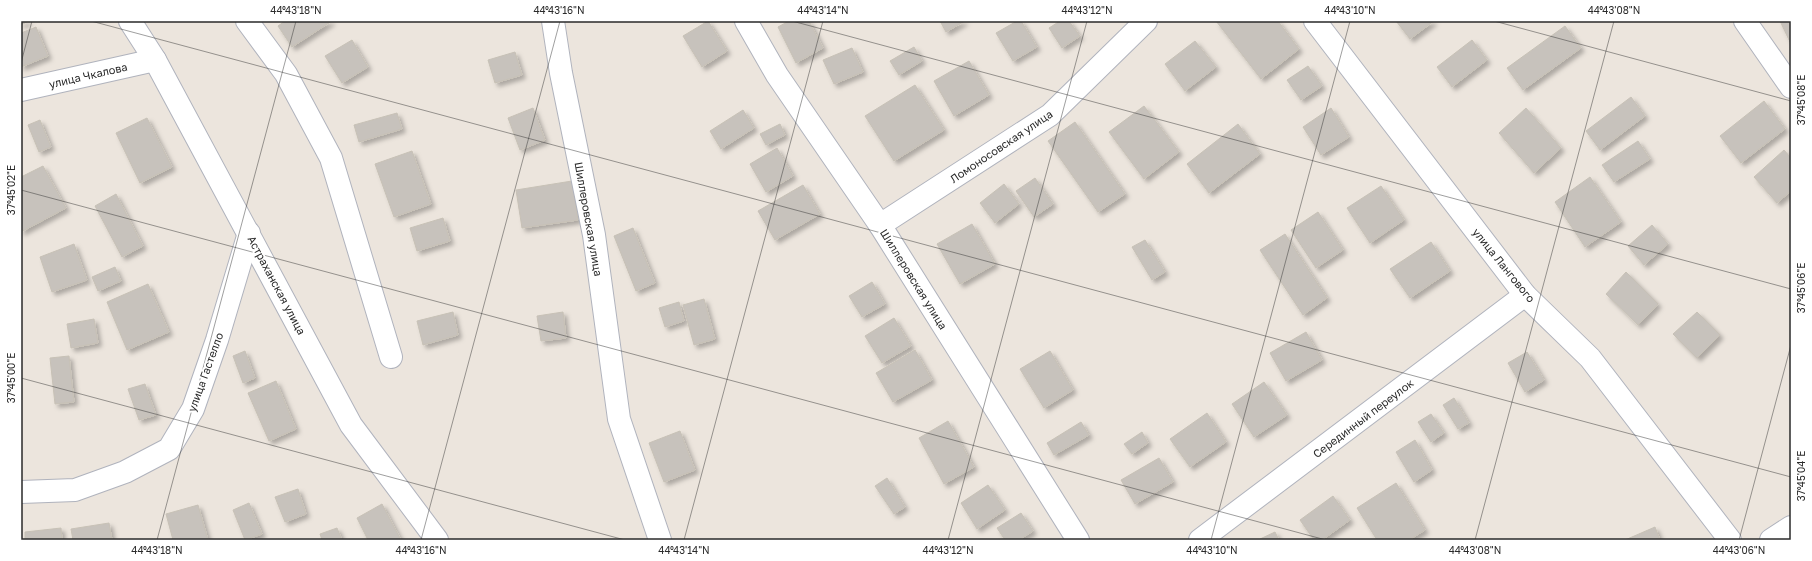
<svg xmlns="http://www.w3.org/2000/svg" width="1812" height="561" viewBox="0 0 1812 561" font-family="'Golos Text',sans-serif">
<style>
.building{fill:#c7c2bc;stroke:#c7c1b6;filter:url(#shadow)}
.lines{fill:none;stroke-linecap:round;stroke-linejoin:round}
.minor-casing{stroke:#b0b3bd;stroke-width:24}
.tertiary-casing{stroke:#b0b3bd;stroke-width:24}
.minor{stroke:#fff;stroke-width:22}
.tertiary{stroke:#fff;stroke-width:22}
.ticks{fill:none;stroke:#2a2a2a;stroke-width:1;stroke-opacity:0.45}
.labels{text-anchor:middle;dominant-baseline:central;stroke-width:4;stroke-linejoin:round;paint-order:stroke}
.street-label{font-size:11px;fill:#2a2a2a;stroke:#fff}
.neatline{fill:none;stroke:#2a2a2a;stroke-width:1.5}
.ticks-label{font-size:10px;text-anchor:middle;fill:#2a2a2a}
</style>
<defs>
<filter id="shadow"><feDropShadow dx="3.5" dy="3.5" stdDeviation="2" flood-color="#0004"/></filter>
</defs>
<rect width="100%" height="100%" fill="#ece5dd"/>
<g class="building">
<polygon points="21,21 29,21 21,25"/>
<polygon points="285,21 332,21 292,47 278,26"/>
<polygon points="708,21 727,51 702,67 683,36"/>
<polygon points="789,21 809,21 823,48 796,63 778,27"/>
<polygon points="940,21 965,21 946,32"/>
<polygon points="1017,21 1021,21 1037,47 1013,61 996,33"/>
<polygon points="1060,21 1069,21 1080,36 1062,48 1049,28"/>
<polygon points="1216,21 1278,21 1299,49 1261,79"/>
<polygon points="1396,21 1434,21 1410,39"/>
<polygon points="1780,21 1791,21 1791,44"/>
<polygon points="1565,26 1581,48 1523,90 1507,68"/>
<polygon points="36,27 48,56 21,67 21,33"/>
<polygon points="352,40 368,67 342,83 325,56"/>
<polygon points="1472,40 1487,60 1452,87 1437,67"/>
<polygon points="1195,41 1216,67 1185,91 1165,64"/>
<polygon points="914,47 922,61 899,75 890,61"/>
<polygon points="852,48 863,72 834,84 823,60"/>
<polygon points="515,52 522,75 495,83 488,60"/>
<polygon points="969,61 989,95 954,116 934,81"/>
<polygon points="1308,66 1322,86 1301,100 1287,80"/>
<polygon points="915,85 944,130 894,161 865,116"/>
<polygon points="1631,97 1645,116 1600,150 1586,131"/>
<polygon points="1764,101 1785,129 1741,163 1720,136"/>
<polygon points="1144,106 1179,152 1144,179 1109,132"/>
<polygon points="533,108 545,140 520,150 508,118"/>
<polygon points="1331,108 1349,137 1321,155 1303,127"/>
<polygon points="1526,108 1561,148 1534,173 1499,133"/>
<polygon points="743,110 754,128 721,149 710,131"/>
<polygon points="397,113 402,129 359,142 354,125"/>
<polygon points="147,118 172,167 140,183 116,133"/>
<polygon points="40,120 51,147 39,152 28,125"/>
<polygon points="1075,122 1125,194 1098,212 1048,141"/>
<polygon points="780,124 785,135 766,145 760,134"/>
<polygon points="1238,124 1260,154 1209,193 1187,164"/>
<polygon points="1638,141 1650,159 1614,182 1602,165"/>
<polygon points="777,148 793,176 766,192 750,164"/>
<polygon points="1784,150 1791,158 1791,191 1777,203 1754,177"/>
<polygon points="412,151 431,204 394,217 375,164"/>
<polygon points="43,166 66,208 21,232 21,177"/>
<polygon points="1590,177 1621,222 1585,247 1555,202"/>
<polygon points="1035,178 1053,204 1034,217 1016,191"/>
<polygon points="572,181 578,220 522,228 516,190"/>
<polygon points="1004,184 1019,204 995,223 980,203"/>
<polygon points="803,185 820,214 775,240 758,211"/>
<polygon points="1381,186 1404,220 1370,243 1347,208"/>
<polygon points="116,194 143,246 122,257 95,206"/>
<polygon points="1318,212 1343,250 1316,268 1291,230"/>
<polygon points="443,218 450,241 417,251 410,228"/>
<polygon points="972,224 995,264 960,284 937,244"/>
<polygon points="1652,225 1668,244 1644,265 1628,246"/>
<polygon points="633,228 655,283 636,291 614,236"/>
<polygon points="1285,234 1327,298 1303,315 1260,250"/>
<polygon points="1145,240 1165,272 1152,280 1132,247"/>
<polygon points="1431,242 1450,271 1410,298 1390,269"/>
<polygon points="74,244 87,280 52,292 40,257"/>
<polygon points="115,267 121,281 98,291 92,277"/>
<polygon points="1626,272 1658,304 1638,325 1606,294"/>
<polygon points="872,282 885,304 862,317 849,296"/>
<polygon points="148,284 169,332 127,350 107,302"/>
<polygon points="704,299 715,339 694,345 683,305"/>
<polygon points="679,302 684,321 665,327 659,308"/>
<polygon points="453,312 458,335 423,345 417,321"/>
<polygon points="563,312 566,338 541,341 537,316"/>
<polygon points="1697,312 1720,335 1697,358 1673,334"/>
<polygon points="894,318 911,346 882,363 865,336"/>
<polygon points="94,319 98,343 71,348 67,324"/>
<polygon points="1306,332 1322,360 1286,381 1270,353"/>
<polygon points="915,350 932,380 893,402 876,373"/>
<polygon points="245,351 255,378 243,383 233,356"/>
<polygon points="1050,351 1073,390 1044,408 1020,369"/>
<polygon points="1527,352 1544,380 1525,392 1508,363"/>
<polygon points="69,356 74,402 55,404 50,358"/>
<polygon points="276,381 296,429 269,441 248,393"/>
<polygon points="1264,382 1287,415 1254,437 1232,404"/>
<polygon points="145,384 156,415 139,420 128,389"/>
<polygon points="1454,398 1469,423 1458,429 1443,405"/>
<polygon points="1207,413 1226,442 1190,467 1170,439"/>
<polygon points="1431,414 1444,433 1431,442 1418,422"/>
<polygon points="948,421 974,467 944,484 919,438"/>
<polygon points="1081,422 1089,435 1054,455 1047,443"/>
<polygon points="680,431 695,470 664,482 649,443"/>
<polygon points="1142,432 1148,443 1132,454 1124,444"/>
<polygon points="1415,440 1432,470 1414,482 1396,452"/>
<polygon points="1159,458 1173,482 1135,504 1121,480"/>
<polygon points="887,478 905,507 894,514 875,486"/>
<polygon points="1396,483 1425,530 1409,540 1377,540 1357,508"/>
<polygon points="988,485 1005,510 977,529 961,503"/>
<polygon points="298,489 306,514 285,522 275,497"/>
<polygon points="1333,496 1350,520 1322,540 1314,540 1300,520"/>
<polygon points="249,503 262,534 245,540 233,510"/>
<polygon points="382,504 401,540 368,540 357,518"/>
<polygon points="198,505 208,540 173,540 166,514"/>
<polygon points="1021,513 1033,531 1019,540 1005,540 997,528"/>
<polygon points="109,523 112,540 73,540 71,529"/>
<polygon points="1655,527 1660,540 1625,540"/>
<polygon points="61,528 62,540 25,540 25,532"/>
<polygon points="337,528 342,540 322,540 320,534"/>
<polygon points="1275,532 1279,540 1261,540 1260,539"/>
</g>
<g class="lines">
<g class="minor-casing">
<g id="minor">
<polyline points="130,21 155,60 351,425 437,540"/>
<polyline points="247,21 286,74 331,158 391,357"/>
<polyline points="553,21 561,73 594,235 619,419 660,540"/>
<polyline points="746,21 777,75 880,225 1078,540"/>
<polyline points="1745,21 1791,87"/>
<polyline points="21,90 155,60"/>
<polyline points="880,225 1050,115 1146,21"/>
<polyline points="21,492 75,490 125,472 169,449 193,409 217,340 249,233"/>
<polyline points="1200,540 1525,295"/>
<polyline points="1771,540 1791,527"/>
</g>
</g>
<g class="tertiary-casing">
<polyline id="tertiary" points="1315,21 1525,295 1590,358 1730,540"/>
</g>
<use href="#minor" class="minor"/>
<use href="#tertiary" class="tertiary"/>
</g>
<path class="ticks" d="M91,21L1791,477M792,21L1791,289M1494,21L1791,101M21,63L32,21M21,190L1326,540M21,378L625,540M157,540L296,21M421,540L560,21M684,540L823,21M948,540L1087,21M1211,540L1350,21M1475,540L1614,21M1739,540L1791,345"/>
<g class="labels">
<g class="street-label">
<text transform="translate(88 75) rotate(-13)">улица Чкалова</text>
<text transform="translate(1001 146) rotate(-34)">Ломоносовская улица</text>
<text transform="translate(589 219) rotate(80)">Шиллеровская улица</text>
<text transform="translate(1504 265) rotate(51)">улица Лангового</text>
<text transform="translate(914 279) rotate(58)">Шиллеровская улица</text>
<text transform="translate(277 285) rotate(62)">Астраханская улица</text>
<text transform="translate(205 372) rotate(-70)">улица Гастелло</text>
<text transform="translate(1363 418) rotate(-37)">Серединный переулок</text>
</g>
</g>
<rect width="1812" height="561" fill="none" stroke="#ffffff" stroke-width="44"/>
<rect x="22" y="22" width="1768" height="517" class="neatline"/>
<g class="ticks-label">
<text x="296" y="14">44°43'18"N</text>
<text x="559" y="14">44°43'16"N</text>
<text x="823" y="14">44°43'14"N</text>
<text x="1087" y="14">44°43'12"N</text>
<text x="1350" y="14">44°43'10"N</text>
<text x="1614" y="14">44°43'08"N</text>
<text transform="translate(1801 100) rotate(-90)" y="4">37°45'08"E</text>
<text transform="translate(11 190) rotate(-90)" y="4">37°45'02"E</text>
<text transform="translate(1801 288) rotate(-90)" y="4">37°45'06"E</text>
<text transform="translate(11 378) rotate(-90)" y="4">37°45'00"E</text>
<text transform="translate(1801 476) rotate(-90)" y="4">37°45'04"E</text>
<text x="157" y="554">44°43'18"N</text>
<text x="421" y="554">44°43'16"N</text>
<text x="684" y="554">44°43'14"N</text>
<text x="948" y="554">44°43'12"N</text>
<text x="1212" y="554">44°43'10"N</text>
<text x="1475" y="554">44°43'08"N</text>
<text x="1739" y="554">44°43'06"N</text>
</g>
</svg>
